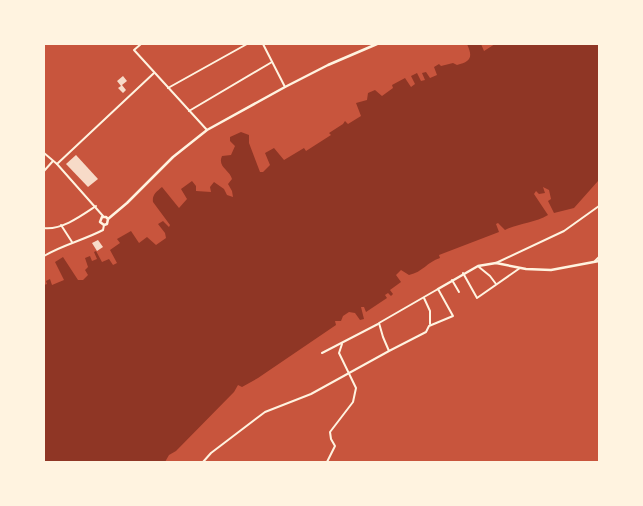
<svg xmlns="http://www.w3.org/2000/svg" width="643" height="506" viewBox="0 0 643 506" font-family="Montserrat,sans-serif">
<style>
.water{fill:#8f3625}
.building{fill:#f7dbc8}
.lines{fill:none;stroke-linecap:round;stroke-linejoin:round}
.minor{stroke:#fff3e0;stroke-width:2}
.secondary{stroke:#fff3e0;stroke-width:2.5}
.primary{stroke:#fff3e0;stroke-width:2.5}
</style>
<rect width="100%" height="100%" fill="#c8553d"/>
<path class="water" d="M467,44H481L484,51L495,44H599V178L598,181L574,208L554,213L548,201L551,199L549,190L543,187L545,193L539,194L536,191L534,194L548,215C535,223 519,223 505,230L498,223L496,224L499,232L439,255L440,258C427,262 423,272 409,275L401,270L396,275L401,282L390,290L393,294L391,296L388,293L385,295L387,298L366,312L364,307H361L364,319L360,320L355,313L349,312L343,316L341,321H335L336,325L258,378L242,387L238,385L234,392L176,451L169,455L165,462H44V285L47,284L46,281L50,279L52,285L64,280L55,262L63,257L78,280H83L88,275L85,270L88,267L85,258L90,256L92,261L97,259L94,252L96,251L102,262L109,259L113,265L117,263L110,250L120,243L117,239L131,231L139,243L147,237L156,245L166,238L165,233L158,224L163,221L169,227L170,225L153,202C152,195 156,192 162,187L179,208L187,199L181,189L192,181L196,186V191L211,192L210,187L214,182L224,189L227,195L233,197L232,191L228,184L232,179C230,170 217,167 222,156L231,155L235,146L230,141V137L241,132L249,135V143L260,172H263L270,165L265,153L274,148L284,160L304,148L306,151L331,135L329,133L343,124L345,121L348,124L361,116L356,103L367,100L368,93L375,90L382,96L393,88L392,85L405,78L411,87L415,84L411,76L417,73L421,81L425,80L422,73L426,72L430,78L437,75L434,67L439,64L441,66L453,63L457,65C471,62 473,57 467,44Z"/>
<g class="building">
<polygon points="123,76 127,81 122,85 126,90 123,93 118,88 121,86 117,81"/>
<polygon points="76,155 98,179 88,187 66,164"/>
<polygon points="98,240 103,247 97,251 92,243"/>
</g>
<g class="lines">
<g class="minor">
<polyline points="141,44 134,50 207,130"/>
<polyline points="263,44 285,87"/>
<polyline points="168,88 247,44"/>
<polyline points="189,111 272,62"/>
<polyline points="44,153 57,164"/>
<polyline points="44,171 53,161"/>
<polyline points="103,216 57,164 154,73"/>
<polyline points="61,225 72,242"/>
<path d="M44,228C62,230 81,216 96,206"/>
<path d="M44,256C62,245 84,240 103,230L104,225"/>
<polyline points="595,261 599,257"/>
<polyline points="496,263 564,231 599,206"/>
<polyline points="479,267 490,276 496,284"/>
<polyline points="463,273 477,298 520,268"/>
<polyline points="452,280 459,292"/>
<polyline points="424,298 430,311 430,324"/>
<polyline points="322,353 378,324"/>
<polyline points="203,462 211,453 265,412 311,394 389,351 383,337 379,323 438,289 453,316 429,326 426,332 389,351"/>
<polyline points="327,462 335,446 331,439 330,432 353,402 356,388 339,353 342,344"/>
</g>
<polyline class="secondary" points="108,219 106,217 102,217 100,222 104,225 107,224 108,219 127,203 173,157 207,130 285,87 328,65 377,44"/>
<polyline class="primary" points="438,289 478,266 496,263 526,269 551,270 599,261"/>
</g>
<rect width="643" height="506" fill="none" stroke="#fff3e0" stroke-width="90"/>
</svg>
